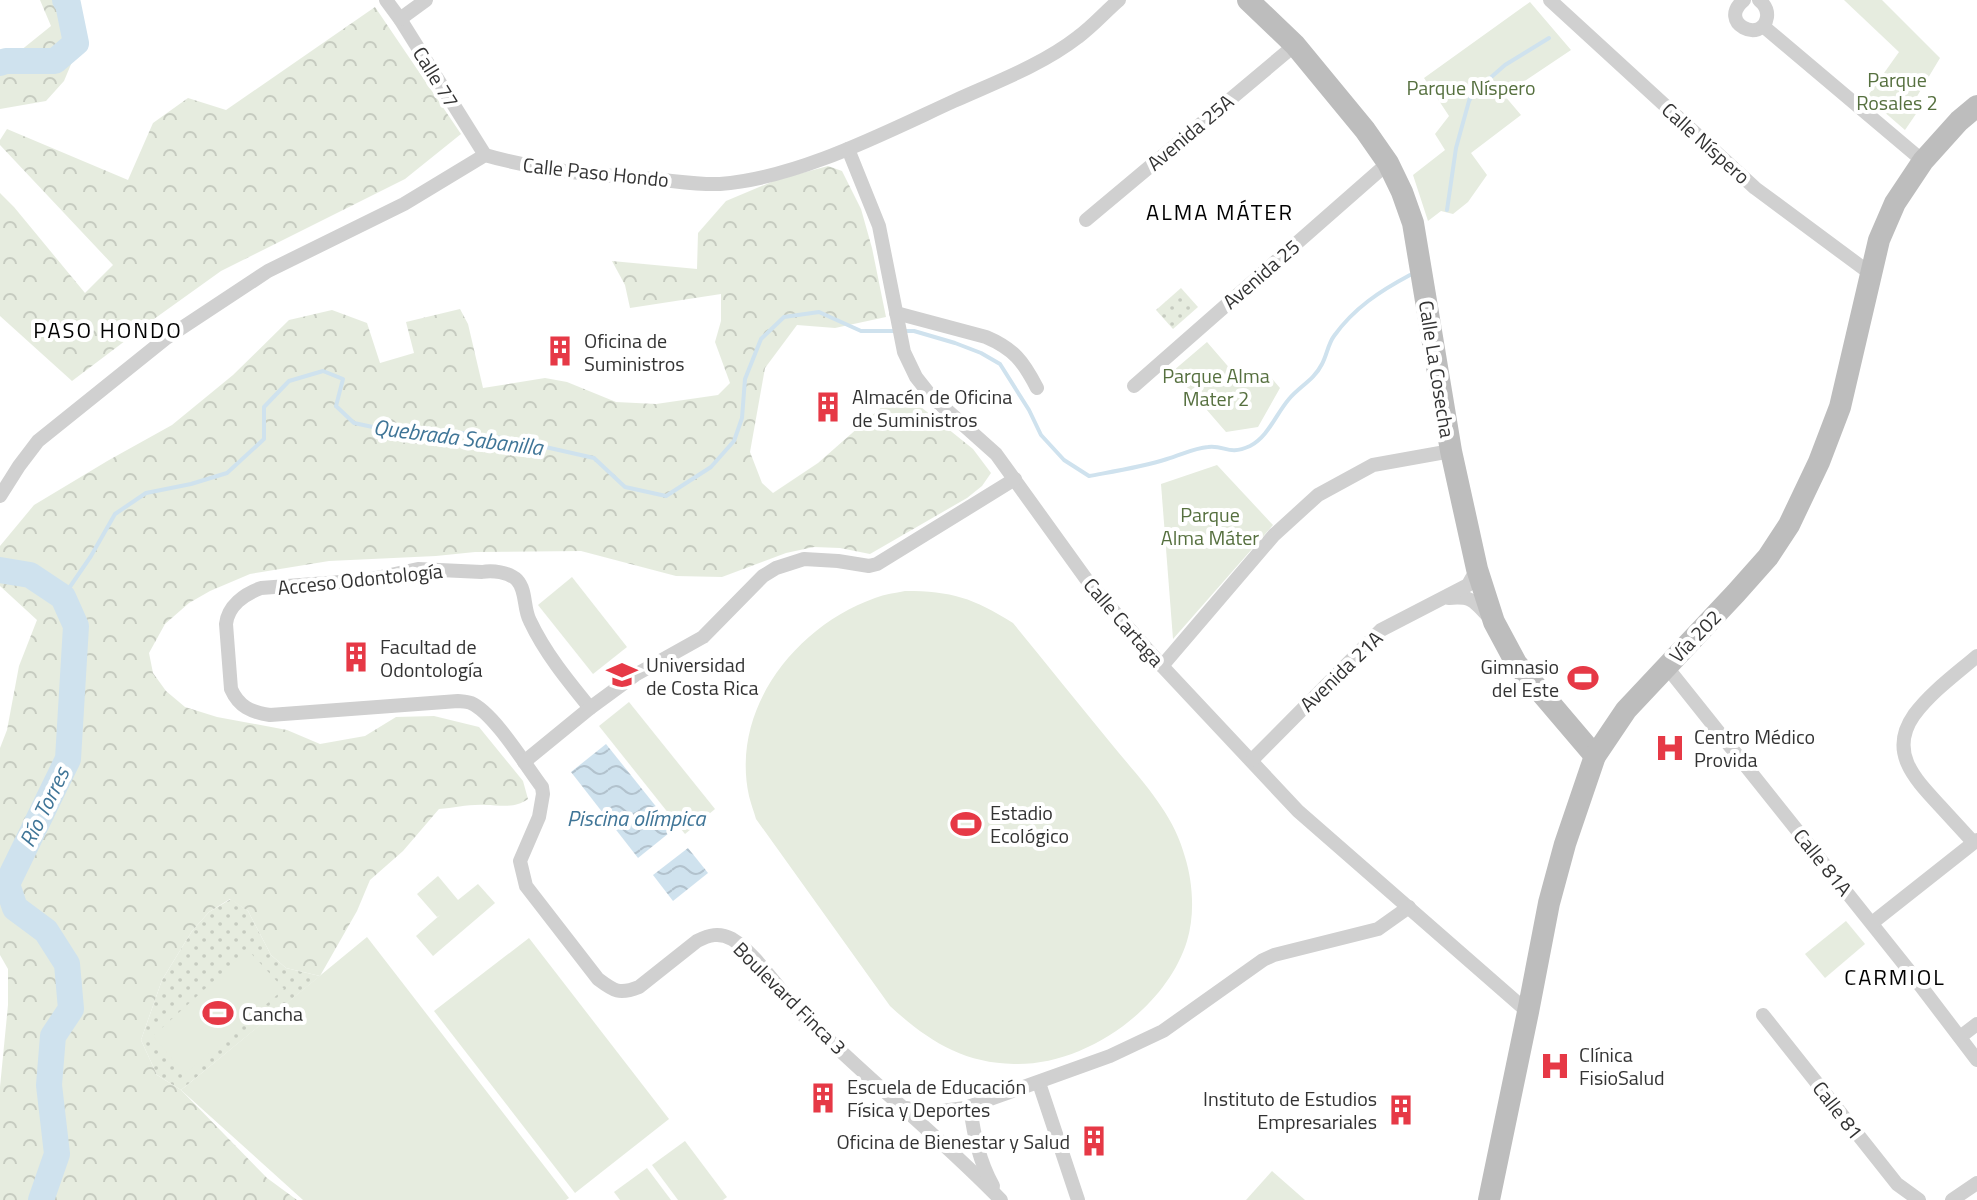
<svg xmlns="http://www.w3.org/2000/svg" width="1977" height="1200" viewBox="0 0 1977 1200" font-family="'Titillium Web',sans-serif">
<style>
.grass{fill:url(#grass-dots)}
.forest{fill:url(#forest-crowns)}
.park{fill:#e6ecdf}
.water{fill:url(#water-waves)}
.lines{fill:none;stroke-linecap:round;stroke-linejoin:round}
.stream{stroke:#cfe2ee;stroke-width:4}
.river{stroke:#cfe2ee;stroke-width:26}
.street{stroke:#d0d0d0;stroke-width:14}
.secondary{stroke:#bdbdbd;stroke-width:22}
.labels{text-anchor:middle;dominant-baseline:central;stroke-width:8;stroke-linejoin:round;paint-order:stroke}
.street-label{font-size:20px;fill:#333;stroke:#fff}
.park-label{font-size:20px;fill:#56703f;stroke:#fff}
.poi-label{font-size:20px;fill:#333;stroke:#fff;text-anchor:start}
.neighbourhood-label{font-size:22px;letter-spacing:2px;fill:#000;stroke:#fff}
.water-label{font-size:22px;font-style:italic;fill:#3f7597;stroke:#fff}
</style>
<defs>
<pattern id="grass-dots" width="8" height="8" patternUnits="userSpaceOnUse" patternTransform="scale(2)"><rect width="8" height="8" fill="#e6ecdf"/><path d="M2 2h.1M6 6h.1" fill="none" stroke="#c6cbc0" stroke-width="1.8" stroke-linecap="round"/></pattern>
<pattern id="forest-crowns" width="20" height="18" patternUnits="userSpaceOnUse" patternTransform="scale(2)"><rect width="20" height="18" fill="#e6ecdf"/><path d="M2 6a3 3 0 1 1 6 0M12 15a3 3 0 1 1 6 0" fill="none" stroke="#c6cbc0"/></pattern>
<pattern id="water-waves" width="16" height="10" patternUnits="userSpaceOnUse" patternTransform="scale(2)"><rect width="16" height="10" fill="#cfe2ee"/><path d="M0 5q4-4 8 0t8 0" fill="none" stroke="#b2c2cd"/></pattern>
</defs>
<rect width="100%" height="100%" fill="#fff"/>
<g class="grass">
<polygon points="1181,288 1198,307 1173,329 1156,310"/>
<polygon points="231,899 248,911 271,955 286,968 320,976 181,1090 157,1075 141,1040 162,980 192,931 209,912"/>
</g>
<g class="forest">
<polygon points="40,0 70,0 85,31 64,81 46,101 0,109 0,55 20,51 51,26"/>
<polygon points="375,7 461,134 405,179 221,271 154,319 72,381 0,316 0,193 14,207 85,293 113,265 0,145 0,140 7,129 128,180 153,123 188,98 226,110"/>
<path d="M828,166L842,171L861,209L872,248L886,317L835,328L797,325L765,368L750,452L762,483L773,493L818,463L884,405L906,395L973,449L991,473L982,486L967,498L870,554L840,548L814,547L786,553L722,577L676,576L581,551L475,552L436,556L329,561L250,574L210,591L189,603L165,624L149,653L153,673L166,691L185,707L217,717L287,730L320,744L365,736L396,717L434,716L479,727L523,781L528,799C514,809 501,805 485,805C470,804 454,808 439,809L403,851L370,880L357,911L320,976L286,968L271,955L248,911L230,899L209,912L192,931L162,980L141,1040L157,1075L181,1090L267,1178L297,1200H0V1087L8,1005V969L0,955V748L7,730L19,666L37,620L0,586V546L34,505L109,460L172,425L233,375L289,320L332,310L367,323L380,363L414,353L406,322L460,309L468,324L483,388L545,378L567,382L616,402L656,404L718,395L730,383L715,342L721,321V294L630,308L625,285L612,261L697,269L698,233L726,201L776,180Z"/>
</g>
<g class="park">
<polygon points="1844,0 1882,0 1940,58 1913,103 1920,108 1905,130 1867,97 1899,52"/>
<polygon points="1530,2 1571,50 1504,95 1521,115 1471,153 1487,175 1468,202 1453,214 1441,211 1428,221 1413,175 1445,150 1435,134 1449,116 1424,78"/>
<polygon points="1207,342 1245,386 1269,375 1280,388 1258,427 1226,432 1173,371"/>
<polygon points="1217,465 1273,525 1173,639 1161,484"/>
<polygon points="572,577 627,647 593,674 538,605"/>
<path d="M905,591C952,591 973,598 1013,623C1045,662 1077,702 1109,741C1138,777 1173,811 1185,857C1193,883 1195,915 1187,941C1166,1009 1085,1066 1014,1064C962,1063 927,1040 890,1006L756,819C754,812 751,804 749,796C730,709 796,626 875,598C885,594 895,593 905,591Z"/>
<polygon points="629,702 715,809 685,834 599,726"/>
<polygon points="438,876 458,900 478,884 495,903 433,956 416,936 440,915 437,917 417,894"/>
<polygon points="1846,921 1865,944 1825,978 1805,954"/>
<polygon points="367,937 569,1198 566,1200 303,1200 181,1090"/>
<polygon points="529,938 669,1119 575,1193 434,1011"/>
<polygon points="248,950 284,989 185,1074 153,1036"/>
<polygon points="685,1141 727,1197 723,1200 678,1200 652,1165"/>
<polygon points="647,1168 671,1200 620,1200 614,1192"/>
<polygon points="1272,1171 1305,1200 1246,1200"/>
</g>
<g class="water">
<polygon points="606,744 674,829 638,858 571,772"/>
<polygon points="688,848 708,873 673,901 653,875"/>
</g>
<g class="lines">
<g class="stream">
<polyline points="1447,210 1456,148 1469,101 1473,93 1505,65 1549,38"/>
<path d="M905,331H914L955,343L981,353L1000,364L1029,410L1041,435L1064,460L1089,476C1116,471 1142,467 1167,459C1181,455 1194,448 1208,447C1226,445 1228,456 1250,446C1268,437 1276,414 1289,399C1300,386 1314,380 1322,364C1327,355 1328,344 1334,336C1354,308 1380,291 1410,275"/>
<polyline points="63,597 91,556 115,514 146,493 191,484 227,473 264,439 264,407 289,381 323,371 343,379 336,406 354,423 396,432 464,433 510,439 594,458 625,487 666,496 711,467 734,441 742,418 745,379 761,339 784,317 819,312 861,331 896,331"/>
</g>
<g class="river">
<polyline points="0,63 6,61 55,61 76,43 68,4 65,0"/>
<polyline points="0,570 30,575 63,597 76,626 68,759 7,884 15,908 46,931 67,964 71,1009 53,1036 49,1085 57,1154 41,1200"/>
</g>
<g class="street">
<polyline points="386,0 400,19 485,155"/>
<polyline points="1550,0 1755,188 1871,274"/>
<path d="M1744,0C1716,23 1763,45 1767,17C1768,9 1764,4 1759,0"/>
<polyline points="400,19 426,0"/>
<polyline points="1763,26 1923,161"/>
<polyline points="848,149 879,226 904,352 916,377 931,396 996,454 1089,583 1162,666 1298,811 1528,1012"/>
<polyline points="1086,220 1295,45"/>
<path d="M896,313L986,337C1014,349 1023,361 1037,388"/>
<polyline points="1134,386 1388,163"/>
<path d="M0,496L19,466L38,441L165,339L268,271L404,204L485,155C540,171 597,175 653,179C675,181 699,185 720,184C798,178 884,133 954,101C996,82 1042,65 1078,37C1093,26 1105,12 1119,0"/>
<path d="M1449,598C1471,596 1473,600 1488,616"/>
<polyline points="1162,666 1274,535 1318,495 1373,465 1451,451"/>
<polyline points="1666,666 1907,968 1977,1060"/>
<path d="M590,708C568,681 545,653 530,621C523,608 527,591 517,580C509,572 492,570 482,572L418,569L367,580L261,588C244,594 228,606 226,624L231,689C239,707 251,712 270,715L458,701C460,701 469,702 471,703C494,713 526,766 542,787L543,794L539,817L520,861L526,886L598,979C614,991 619,995 639,987L697,941C709,935 719,932 732,939C757,954 781,994 803,1015C867,1079 938,1135 1001,1200"/>
<polyline points="1252,760 1381,630 1468,585 1477,569"/>
<polyline points="524,762 590,708 635,675 703,637 763,576 776,568 804,559 838,561 869,566 877,564 1015,479"/>
<path d="M1973,842C1962,830 1951,818 1940,806C1915,779 1888,752 1914,715C1931,692 1956,674 1977,656"/>
<polyline points="1872,923 1977,840"/>
<polyline points="1763,1015 1897,1184 1919,1200"/>
<polyline points="1960,1037 1977,1024"/>
<polyline points="1039,1083 1078,1200"/>
<path d="M970,1107C974,1135 979,1161 993,1186"/>
<polyline points="907,1108 926,1113 965,1108 1110,1056 1163,1031 1263,960 1274,955 1378,929 1409,907"/>
<polyline points="1952,1200 1977,1183"/>
</g>
<g class="secondary">
<polyline points="1248,0 1295,45 1365,130 1388,163 1402,192 1413,223 1451,451 1477,569 1494,622 1516,663 1595,756"/>
<polyline points="1489,1200 1528,1012 1549,903 1565,844 1595,756 1626,710 1736,593 1768,557 1789,525 1819,462 1840,407 1879,240 1895,203 1923,161 1959,121 1977,106"/>
</g>
</g>
<defs>
<g id="building-bare" transform="scale(2.4)"><path d="M-4-6H4V6H1V3H-1V6H-4ZM-2.5-4.3h1.7v1.8h-1.7ZM.8-4.3h1.7v1.8H.8ZM-2.5-1h1.7V.8h-1.7ZM.8-1h1.7V.8H.8Z" fill="#e63946" stroke="#fff" stroke-width="2.5" paint-order="stroke"/></g>
<g id="university-bare" transform="scale(2.4)"><path d="M0-5L7-2L0 1L-7-2ZM-4 1L0 2.5L4 1V4Q0 6-4 4Z" fill="#e63946" stroke="#fff" stroke-width="2.5" paint-order="stroke"/></g>
<g id="stadium-bare" transform="scale(2.4)"><path d="M0-5a6.5 5 0 1 0 0 10a6.5 5 0 1 0 0-10ZM-3.5-1.8h7v3.6h-7Z" fill="#e63946" stroke="#fff" stroke-width="2.5" paint-order="stroke"/></g>
<g id="hospital-bare" transform="scale(2.4)"><path d="M-5-5h3v3.5h4V-5h3V5h-3V1.5h-4V5h-3Z" fill="#e63946" stroke="#fff" stroke-width="2.5" paint-order="stroke"/></g>
</defs>
<g fill-rule="evenodd">
<use href="#building-bare" x="560" y="351"/>
<use href="#building-bare" x="828" y="407"/>
<use href="#building-bare" x="356" y="657"/>
<use href="#university-bare" x="622" y="675"/>
<use href="#stadium-bare" x="1583" y="678"/>
<use href="#hospital-bare" x="1670" y="748"/>
<use href="#stadium-bare" x="966" y="824"/>
<use href="#stadium-bare" x="218" y="1013"/>
<use href="#hospital-bare" x="1555" y="1066"/>
<use href="#building-bare" x="823" y="1098"/>
<use href="#building-bare" x="1401" y="1110"/>
<use href="#building-bare" x="1094" y="1141"/>
</g>
<g class="labels">
<g class="street-label">
<text transform="translate(436 77) rotate(58)">Calle 77</text>
<text transform="translate(1190 132) rotate(-40)">Avenida 25A</text>
<text transform="translate(1706 143) rotate(42)">Calle Níspero</text>
<text transform="translate(596 172) rotate(6)">Calle Paso Hondo</text>
<text transform="translate(1261 274) rotate(-41)">Avenida 25</text>
<text transform="translate(1437 369) rotate(81)">Calle La Cosecha</text>
<text transform="translate(360 579) rotate(-6)">Acceso Odontología</text>
<text transform="translate(1124 622) rotate(49)">Calle Cartaga</text>
<text transform="translate(1695 636) rotate(-46)">Vía 202</text>
<text transform="translate(1341 671) rotate(-44)">Avenida 21A</text>
<text transform="translate(1823 862) rotate(51)">Calle 81A</text>
<text transform="translate(790 998) rotate(45)">Boulevard Finca 3</text>
<text transform="translate(1838 1110) rotate(52)">Calle 81</text>
</g>
<g class="park-label">
<text x="1897" y="79">Parque<tspan x="1897" dy="23">Rosales 2</tspan></text>
<text x="1471" y="87">Parque Níspero</text>
<text x="1216" y="375">Parque Alma<tspan x="1216" dy="23">Mater 2</tspan></text>
<text x="1210" y="514">Parque<tspan x="1210" dy="23">Alma Máter</tspan></text>
</g>
<g class="poi-label">
<text x="584" y="340">Oficina de<tspan x="584" dy="23">Suministros</tspan></text>
<text x="852" y="396">Almacén de Oficina<tspan x="852" dy="23">de Suministros</tspan></text>
<text x="380" y="646">Facultad de<tspan x="380" dy="23">Odontología</tspan></text>
<text x="646" y="664">Universidad<tspan x="646" dy="23">de Costa Rica</tspan></text>
<text x="1559" y="666" text-anchor="end">Gimnasio<tspan x="1559" dy="23">del Este</tspan></text>
<text x="1694" y="736">Centro Médico<tspan x="1694" dy="23">Provida</tspan></text>
<text x="990" y="812">Estadio<tspan x="990" dy="23">Ecológico</tspan></text>
<text x="242" y="1013">Cancha</text>
<text x="1579" y="1054">Clínica<tspan x="1579" dy="23">FisioSalud</tspan></text>
<text x="847" y="1086">Escuela de Educación<tspan x="847" dy="23">Física y Deportes</tspan></text>
<text x="1377" y="1098" text-anchor="end">Instituto de Estudios<tspan x="1377" dy="23">Empresariales</tspan></text>
<text x="1070" y="1141" text-anchor="end">Oficina de Bienestar y Salud</text>
</g>
<g class="neighbourhood-label">
<text x="1220" y="212">ALMA MÁTER</text>
<text x="108" y="330">PASO HONDO</text>
<text x="1895" y="977">CARMIOL</text>
</g>
<g class="water-label">
<text transform="translate(458 437) rotate(7)">Quebrada Sabanilla</text>
<text transform="translate(44 807) rotate(-64)">Río Torres</text>
<text x="636" y="818">Piscina olímpica</text>
</g>
</g>
</svg>
